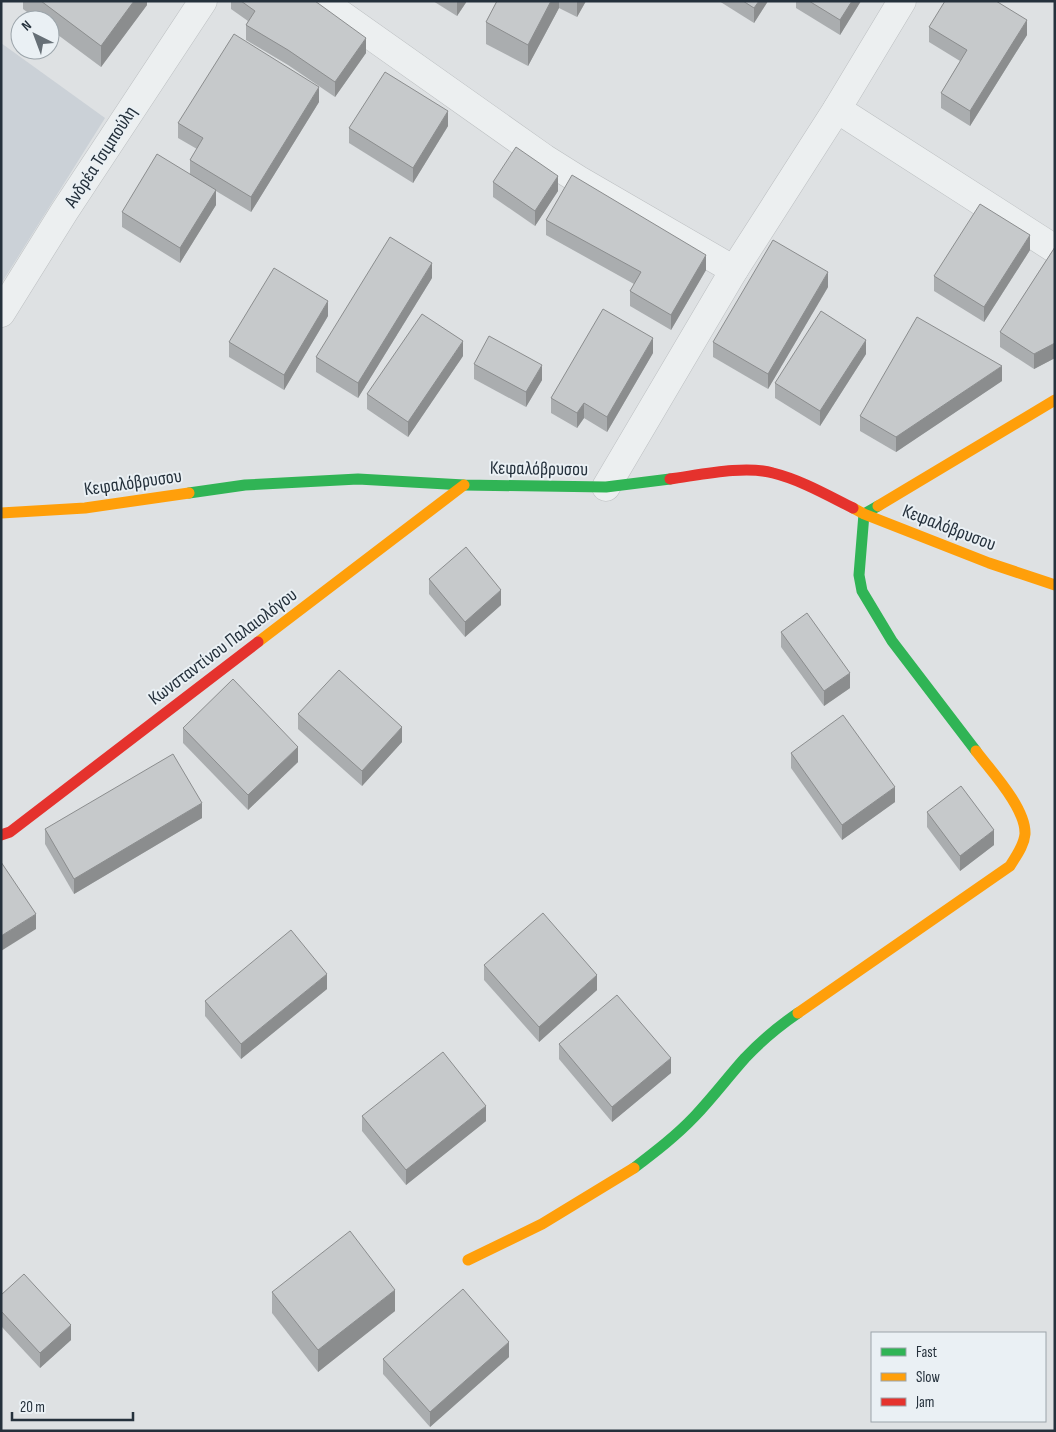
<svg xmlns="http://www.w3.org/2000/svg" width="1056" height="1432" viewBox="0 0 1056 1432" font-family="'Sofia Sans Condensed',sans-serif">
<style>
.built{fill:#cbd1d7}
.lines{fill:none;stroke-linecap:round;stroke-linejoin:round}
.street-casing{stroke:#bcbfc1;stroke-width:29}
.street{stroke:#eceff0;stroke-width:28}
.fast{stroke:#30b455;stroke-width:11}
.slow{stroke:#ff9f0a;stroke-width:11}
.jam{stroke:#e5322d;stroke-width:11}
.wall{fill:#aaadaf}
.shaded-wall{fill:#8b8d8e}
.building{fill:#c6c9cb;stroke:#8b8d8e}
.labels{text-anchor:middle;dominant-baseline:central;stroke-width:4;stroke-linejoin:round;paint-order:stroke}
.street-label{font-size:19px;fill:#25313c;stroke:#eaf0f4}
</style>
<rect width="100%" height="100%" fill="#dee1e3"/>
<polygon class="built" points="1,43 105,118 1,284"/>
<g class="lines">
<g class="street-casing">
<g id="street">
<polyline points="322,1 544,158 579,180 734,270"/>
<polyline points="837,109 1055,249"/>
<polyline points="1,313 64,212 203,1"/>
<polyline points="606,487 734,270 837,109 902,1"/>
</g>
</g>
<use href="#street" class="street"/>
<g class="fast">
<polyline points="189,493 245,485 358,479 464,485 606,487 670,479"/>
<polyline points="878,506 864,514 859,575 862,591 892,641 976,751"/>
<path d="M634,1168C655,1152 676,1136 695,1116C713,1097 728,1077 745,1058C761,1041 779,1026 798,1013"/>
</g>
<g class="slow">
<polyline points="878,506 1055,400"/>
<polyline points="853,508 864,514 989,563 1055,585"/>
<polyline points="1,513 85,508 189,493"/>
<polyline points="258,642 464,485"/>
<path d="M798,1013L1010,866C1016,856 1024,846 1025,834C1026,808 991,771 976,751"/>
<polyline points="468,1260 542,1224 634,1168"/>
</g>
<g class="jam">
<path d="M670,479C700,475 744,465 773,473C801,480 827,495 853,508"/>
<polyline points="1,835 10,832 258,642"/>
</g>
</g>
<g class="wall">
<polygon points="23,1 147,1 147,5 101,67 50,29 50,20 38,20 23,9"/>
<polygon points="231,1 315,1 366,53 335,97 288,65 246,40 246,25 248,21 231,9"/>
<polygon points="433,1 467,1 457,16"/>
<polygon points="497,1 586,1 577,17 559,8 528,66 486,44 486,22"/>
<polygon points="719,1 768,1 754,23"/>
<polygon points="796,1 861,1 840,35 796,8"/>
<polygon points="929,27 1027,35 970,126 941,108 941,93 960,61 929,42"/>
<polygon points="319,102 251,212 216,191 216,205 180,263 122,227 122,212 190,174 190,160 197,149 178,138 178,123"/>
<polygon points="448,126 413,183 349,143 349,128"/>
<polygon points="493,182 558,191 535,226 493,197"/>
<polygon points="546,220 706,270 671,330 630,306 630,291 634,284 546,235"/>
<polygon points="1055,247 1055,358 1034,369 1000,347 1000,332"/>
<polygon points="1030,250 984,322 934,291 934,276"/>
<polygon points="432,278 358,398 316,372 316,357"/>
<polygon points="828,287 768,389 713,357 713,342"/>
<polygon points="328,316 284,390 229,357 229,342"/>
<polygon points="653,353 607,432 584,418 577,428 551,413 551,398"/>
<polygon points="866,354 820,426 775,398 775,383"/>
<polygon points="463,356 408,437 367,409 367,394"/>
<polygon points="474,364 542,380 526,407 474,379"/>
<polygon points="1002,381 896,452 860,431 860,416"/>
<polygon points="1054,424 1055,424 1055,441 1054,439"/>
<polygon points="429,579 501,605 465,637 429,594"/>
<polygon points="781,632 850,688 824,706 781,647"/>
<polygon points="298,714 402,742 362,786 298,729"/>
<polygon points="183,728 298,762 248,810 183,743"/>
<polygon points="791,753 895,802 842,840 791,768"/>
<polygon points="927,812 994,845 960,871 927,827"/>
<polygon points="202,818 74,894 45,844 45,829"/>
<polygon points="484,965 597,990 539,1042 484,980"/>
<polygon points="327,989 241,1059 205,1016 205,1001"/>
<polygon points="559,1044 671,1073 612,1122 559,1059"/>
<polygon points="362,1116 486,1121 406,1185 362,1131"/>
<polygon points="272,1292 395,1311 318,1372 272,1313"/>
<polygon points="1,1295 71,1340 40,1368 1,1326"/>
<polygon points="509,1357 430,1427 383,1374 383,1359"/>
</g>
<g class="shaded-wall">
<polygon points="134,1 147,1 147,5 101,67 101,46"/>
<polygon points="457,1 467,1 457,16"/>
<polygon points="551,1 559,1 559,8 528,66 528,45"/>
<polygon points="577,1 586,1 577,17"/>
<polygon points="759,1 768,1 754,23 754,8"/>
<polygon points="852,1 861,1 840,35 840,20"/>
<polygon points="1027,20 1027,35 970,126 970,111"/>
<polygon points="366,38 366,53 335,97 335,82"/>
<polygon points="319,87 319,102 251,212 251,197"/>
<polygon points="448,111 448,126 413,183 413,168"/>
<polygon points="558,176 558,191 535,226 535,211"/>
<polygon points="216,190 216,205 180,263 180,248"/>
<polygon points="1030,235 1030,250 984,322 984,307"/>
<polygon points="706,255 706,270 671,330 671,315"/>
<polygon points="432,263 432,278 358,398 358,383"/>
<polygon points="828,272 828,287 768,389 768,374"/>
<polygon points="328,301 328,316 284,390 284,375"/>
<polygon points="653,338 653,353 607,432 607,417"/>
<polygon points="866,340 866,354 820,426 820,411"/>
<polygon points="463,341 463,356 408,437 408,422"/>
<polygon points="1055,343 1055,358 1034,369 1034,354"/>
<polygon points="542,365 542,380 526,407 526,392"/>
<polygon points="1002,366 1002,381 896,452 896,437"/>
<polygon points="584,403 584,418 577,428 577,413"/>
<polygon points="501,590 501,605 465,637 465,622"/>
<polygon points="850,673 850,688 824,706 824,691"/>
<polygon points="402,727 402,742 362,786 362,771"/>
<polygon points="298,747 298,762 248,810 248,795"/>
<polygon points="895,787 895,802 842,840 842,825"/>
<polygon points="202,803 202,818 74,894 74,879"/>
<polygon points="994,830 994,845 960,871 960,856"/>
<polygon points="36,914 36,929 1,951 1,936"/>
<polygon points="327,974 327,989 241,1059 241,1044"/>
<polygon points="597,975 597,990 539,1042 539,1027"/>
<polygon points="671,1058 671,1073 612,1122 612,1107"/>
<polygon points="486,1106 486,1121 406,1185 406,1170"/>
<polygon points="395,1290 395,1311 318,1372 318,1350"/>
<polygon points="71,1325 71,1340 40,1368 40,1353"/>
<polygon points="509,1342 509,1357 430,1427 430,1412"/>
</g>
<g class="building">
<polygon points="41,1 134,1 101,46"/>
<polygon points="241,1 315,1 366,38 335,82 288,50 246,25 255,11"/>
<polygon points="497,1 551,1 528,45 486,22"/>
<polygon points="743,1 759,1 754,8"/>
<polygon points="809,1 852,1 840,20"/>
<polygon points="945,1 996,1 1027,20 970,111 941,93 967,50 929,27"/>
<polygon points="234,34 319,87 251,197 190,160 203,138 178,123"/>
<polygon points="385,72 448,111 413,168 349,128"/>
<polygon points="516,147 558,176 535,211 493,182"/>
<polygon points="157,154 216,190 180,248 122,212"/>
<polygon points="572,175 706,255 671,315 630,291 641,272 546,220"/>
<polygon points="980,204 1030,235 984,307 934,276"/>
<polygon points="390,237 432,263 358,383 316,357"/>
<polygon points="773,240 828,272 768,374 713,342"/>
<polygon points="1055,247 1055,343 1034,354 1000,332"/>
<polygon points="274,268 328,301 284,375 229,342"/>
<polygon points="603,309 653,338 607,417 584,403 577,413 551,398"/>
<polygon points="821,311 866,340 820,411 775,383"/>
<polygon points="422,314 463,341 408,422 367,394"/>
<polygon points="917,317 1002,366 896,437 860,416"/>
<polygon points="489,336 542,365 526,392 474,364"/>
<polygon points="466,547 501,590 465,622 429,579"/>
<polygon points="807,613 850,673 824,691 781,632"/>
<polygon points="339,670 402,727 362,771 298,714"/>
<polygon points="233,679 298,747 248,795 183,728"/>
<polygon points="843,715 895,787 842,825 791,753"/>
<polygon points="173,754 202,803 74,879 45,829"/>
<polygon points="961,786 994,830 960,856 927,812"/>
<polygon points="1,862 36,914 1,936"/>
<polygon points="543,913 597,975 539,1027 484,965"/>
<polygon points="291,930 327,974 241,1044 205,1001"/>
<polygon points="617,995 671,1058 612,1107 559,1044"/>
<polygon points="443,1052 486,1106 406,1170 362,1116"/>
<polygon points="350,1231 395,1290 318,1350 272,1292"/>
<polygon points="24,1274 71,1325 40,1353 1,1311 1,1295"/>
<polygon points="463,1289 509,1342 430,1412 383,1359"/>
</g>
<g class="labels">
<g class="street-label">
<text transform="translate(101 157) rotate(-57)">Ανδρέα Τσιμπούλη</text>
<text transform="translate(539 469) rotate(1)">Κεφαλόβρυσου</text>
<text transform="translate(133 483) rotate(-8)">Κεφαλόβρυσου</text>
<text transform="translate(949 528) rotate(21)">Κεφαλόβρυσου</text>
<text transform="translate(223 647) rotate(-37)">Κωνσταντίνου Παλαιολόγου</text>
</g>
</g>
<rect width="1056" height="1432" fill="none" stroke="#25313c" stroke-width="5"/>
<rect x="871" y="1332" width="175" height="90" fill="#eaf0f4" stroke="#9ba4aa"/>
<rect x="881" y="1348" width="25" height="8" fill="#30b455" stroke="#9ba4aa"/>
<text x="916" y="1357" font-size="15" fill="#25313c">Fast</text>
<rect x="881" y="1373" width="25" height="8" fill="#ff9f0a" stroke="#9ba4aa"/>
<text x="916" y="1382" font-size="15" fill="#25313c">Slow</text>
<rect x="881" y="1398" width="25" height="8" fill="#e5322d" stroke="#9ba4aa"/>
<text x="916" y="1407" font-size="15" fill="#25313c">Jam</text>
<g transform="translate(35 35) rotate(318)"><circle r="24" fill="#eaf0f4" stroke="#9ba4aa"/>
<path d="M0-4L9 19L0 12L-9 19Z" fill="#666f76"/>
<text y="-8" font-size="14" font-weight="bold" text-anchor="middle" fill="#25313c">N</text>
</g>
<path d="M12 1412v8h121v-8" fill="none" stroke="#25313c" stroke-width="2.5"/>
<text x="20" y="1412" font-size="15" fill="#25313c" stroke="#eaf0f4" stroke-width="4" paint-order="stroke">20 m</text>
</svg>
